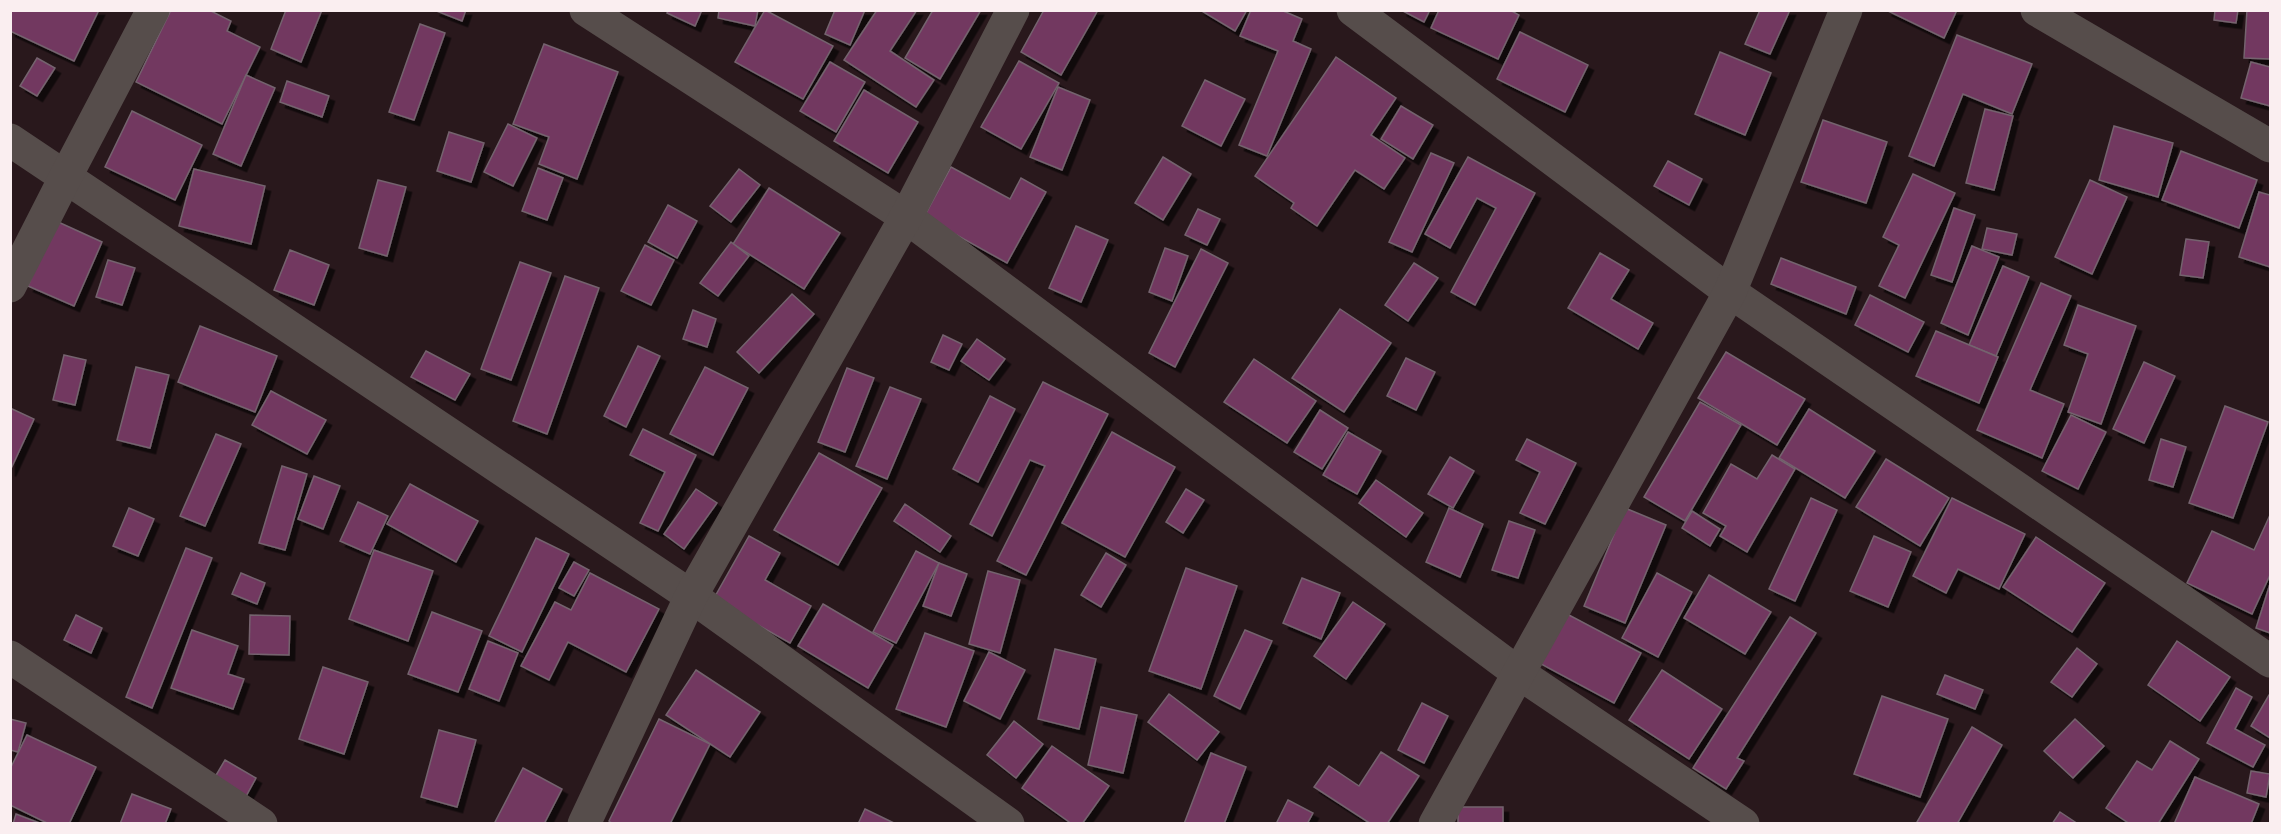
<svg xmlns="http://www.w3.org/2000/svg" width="2281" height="834" viewBox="0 0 2281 834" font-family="Signika,sans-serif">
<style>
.building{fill:#723861;stroke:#74636e;stroke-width:1.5;filter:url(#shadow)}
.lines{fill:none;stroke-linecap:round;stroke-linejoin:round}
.street{stroke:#564d4b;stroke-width:33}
</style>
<defs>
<filter id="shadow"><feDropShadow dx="5.5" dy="5.5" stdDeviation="0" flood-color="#0009"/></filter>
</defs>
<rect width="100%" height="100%" fill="#29181c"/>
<g class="building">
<polygon points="10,10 99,10 74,61 10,31"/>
<polygon points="171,10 209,10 231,21 227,31 260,47 222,124 136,82"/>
<polygon points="286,10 322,10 301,62 271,49"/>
<polygon points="434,10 466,10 462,21"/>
<polygon points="668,10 702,10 695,26 667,13"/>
<polygon points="719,10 758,10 755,26 718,18"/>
<polygon points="765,10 833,46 803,99 735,62"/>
<polygon points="835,10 865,10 850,45 825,34"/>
<polygon points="877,10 917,10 890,51 934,80 916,107 844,60"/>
<polygon points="933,10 981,10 940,79 905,58"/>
<polygon points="1044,10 1098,10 1061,75 1021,52"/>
<polygon points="1200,10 1247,10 1235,31"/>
<polygon points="1251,10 1281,10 1302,19 1293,41 1311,49 1267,156 1239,145 1278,51 1240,36"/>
<polygon points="1401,10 1430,10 1424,22"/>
<polygon points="1439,10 1510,10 1519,15 1498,59 1431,28"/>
<polygon points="1760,10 1790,10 1770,54 1745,44"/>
<polygon points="1886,10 1957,10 1944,38"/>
<polygon points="2215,10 2238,10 2236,23 2214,20"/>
<polygon points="2247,10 2270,10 2270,59 2244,58"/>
<polygon points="420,24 445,33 414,120 389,112"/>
<polygon points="1520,32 1588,65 1565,112 1497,79"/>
<polygon points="1957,35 2032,64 2012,114 1963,94 1934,166 1909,156"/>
<polygon points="544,44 618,72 577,179 539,164 549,137 513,124"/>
<polygon points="1720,52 1771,73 1745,135 1695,114"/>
<polygon points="1336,57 1396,98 1371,135 1405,158 1384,189 1355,170 1317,226 1291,208 1294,203 1255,176"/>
<polygon points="37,58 55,68 37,96 20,86"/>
<polygon points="1019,61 1059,83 1021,149 981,127"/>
<polygon points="830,62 865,82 836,132 800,111"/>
<polygon points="2251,62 2270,67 2270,106 2241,98"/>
<polygon points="246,75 275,88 241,166 213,154"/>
<polygon points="1205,80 1245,99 1221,146 1182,126"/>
<polygon points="287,81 329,96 322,117 280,102"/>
<polygon points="1058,87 1090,100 1062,170 1030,157"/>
<polygon points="864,90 918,122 888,173 834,141"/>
<polygon points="1401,106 1433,125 1413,159 1381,139"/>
<polygon points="1985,109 2013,116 1994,190 1966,183"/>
<polygon points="132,111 202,145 175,200 105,167"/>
<polygon points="1823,120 1887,142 1866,203 1801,182"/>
<polygon points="508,124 537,138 513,186 484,172"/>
<polygon points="2114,126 2173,143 2158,197 2099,180"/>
<polygon points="449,132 484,143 471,182 437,171"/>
<polygon points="2181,151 2257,180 2239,228 2162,200"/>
<polygon points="1431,153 1454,163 1412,252 1389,242"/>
<polygon points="1163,157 1191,174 1163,220 1135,203"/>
<polygon points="1468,157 1535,193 1475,305 1451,292 1496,208 1477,198 1450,248 1425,234"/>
<polygon points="1668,161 1702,179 1689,205 1654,186"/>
<polygon points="951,167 1010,199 1021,178 1046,192 1007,263 924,217"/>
<polygon points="538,168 563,178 547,220 522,211"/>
<polygon points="194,169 265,186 251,244 179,226"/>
<polygon points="739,169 760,185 731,222 710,206"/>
<polygon points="1913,174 1955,193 1905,298 1879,286 1899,245 1883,237"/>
<polygon points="378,180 406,187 387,256 359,248"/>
<polygon points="2090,180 2127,197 2092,274 2055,257"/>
<polygon points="769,188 840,233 804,289 733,244"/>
<polygon points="2259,192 2270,195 2270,267 2239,257"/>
<polygon points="668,205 697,221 677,258 648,242"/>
<polygon points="1954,208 1975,215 1952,282 1931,275"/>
<polygon points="1198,209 1220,219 1207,245 1185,235"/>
<polygon points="56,221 102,242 74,306 28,286"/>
<polygon points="1076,226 1108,240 1081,302 1049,288"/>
<polygon points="1987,228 2017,234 2012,255 1982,249"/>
<polygon points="2186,239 2209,242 2203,278 2180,275"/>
<polygon points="731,242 749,256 718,296 700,283"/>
<polygon points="645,245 674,260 651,305 621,291"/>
<polygon points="1972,246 1999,257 1968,335 1941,323"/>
<polygon points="1165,248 1188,256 1172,301 1149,292"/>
<polygon points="1201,249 1228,263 1175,367 1149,353"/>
<polygon points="290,250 329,265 314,305 274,290"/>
<polygon points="1600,253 1629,270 1611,299 1653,323 1638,349 1568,308"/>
<polygon points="1781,258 1856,287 1846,314 1771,284"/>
<polygon points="108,260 135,268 122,305 96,297"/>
<polygon points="520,262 551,273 511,380 481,369"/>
<polygon points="1414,263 1438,278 1408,321 1385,305"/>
<polygon points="2003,266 2029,277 1996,356 1969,345"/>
<polygon points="565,276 599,288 547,434 513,421"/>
<polygon points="2041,283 2071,296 2030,390 2064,404 2042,458 1977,430"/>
<polygon points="792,294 814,314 759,373 737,352"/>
<polygon points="1870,295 1924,322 1908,352 1855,325"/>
<polygon points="2078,305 2136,326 2101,424 2068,412 2088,354 2064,345"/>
<polygon points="1340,309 1391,343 1344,412 1292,378"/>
<polygon points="693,310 716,319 707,347 683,339"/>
<polygon points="200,326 277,356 255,412 178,382"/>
<polygon points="1936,331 1998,357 1979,403 1916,376"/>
<polygon points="943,335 962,344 949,370 931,362"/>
<polygon points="977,339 1005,359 989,380 961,361"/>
<polygon points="638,346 660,356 626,427 604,416"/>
<polygon points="426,351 470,374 455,400 411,377"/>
<polygon points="1726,352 1805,399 1777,445 1698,398"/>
<polygon points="64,355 86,360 75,405 53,400"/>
<polygon points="1406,358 1435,372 1416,410 1387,396"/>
<polygon points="1254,359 1316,401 1287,443 1224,402"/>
<polygon points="2144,362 2175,376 2144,443 2113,429"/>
<polygon points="136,367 169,375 150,448 117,440"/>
<polygon points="705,367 748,388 713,455 670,434"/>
<polygon points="847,368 874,378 845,452 818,442"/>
<polygon points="1043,382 1108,414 1026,575 997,561 1045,466 1030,460 992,536 970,524"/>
<polygon points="890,387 921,399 887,479 856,466"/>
<polygon points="271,391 326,420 307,454 252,425"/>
<polygon points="990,396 1015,409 978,482 953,469"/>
<polygon points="1700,402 1741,425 1685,521 1644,497"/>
<polygon points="2225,406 2268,422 2233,518 2189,503"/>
<polygon points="10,408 34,419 10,471"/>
<polygon points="1809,409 1875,451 1845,498 1779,458"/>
<polygon points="1320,410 1348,428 1322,469 1294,452"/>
<polygon points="2071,415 2106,432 2078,489 2042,471"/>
<polygon points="643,429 696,455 658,531 640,523 665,472 630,455"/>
<polygon points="1112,432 1175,467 1125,557 1062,523"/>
<polygon points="1348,432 1381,451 1357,494 1323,475"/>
<polygon points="216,434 241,444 205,526 180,516"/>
<polygon points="1527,439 1576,463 1545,524 1520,513 1540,472 1516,460"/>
<polygon points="2161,439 2186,447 2173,487 2149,480"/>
<polygon points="819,453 882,488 838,565 774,530"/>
<polygon points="1772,455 1795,469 1747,552 1720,536 1726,526 1703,513 1731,464 1757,479"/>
<polygon points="1450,457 1474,471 1453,508 1428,494"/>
<polygon points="1886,459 1949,498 1920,546 1856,507"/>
<polygon points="282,466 307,474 285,550 259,543"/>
<polygon points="314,476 340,486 323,529 298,519"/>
<polygon points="1376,480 1423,513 1406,537 1359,503"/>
<polygon points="410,484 478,521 456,562 387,524"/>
<polygon points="696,489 717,503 684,549 664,534"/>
<polygon points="1186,489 1204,500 1183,533 1166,522"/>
<polygon points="1811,498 1837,510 1795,601 1769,589"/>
<polygon points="1952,498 2025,534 1999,589 1958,569 1946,593 1913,576"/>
<polygon points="358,502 388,516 370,554 340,541"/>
<polygon points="905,504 951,536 940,552 894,521"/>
<polygon points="129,508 154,519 138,556 113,546"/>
<polygon points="1449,508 1483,524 1460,577 1426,562"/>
<polygon points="1625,508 1666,525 1625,623 1584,606"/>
<polygon points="1692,511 1720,529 1710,546 1682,528"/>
<polygon points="2270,515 2270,575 2252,614 2187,583 2212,531 2254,550"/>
<polygon points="1509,521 1535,530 1518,578 1492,570"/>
<polygon points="749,536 780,553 765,580 811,606 790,643 713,600"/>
<polygon points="1874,536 1911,552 1888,607 1850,591"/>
<polygon points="2036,537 2105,583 2072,632 2003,587"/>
<polygon points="536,538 569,554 522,652 489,636"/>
<polygon points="186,548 212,558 152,708 126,697"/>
<polygon points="374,550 433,571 408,641 349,619"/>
<polygon points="916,551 939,563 896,643 873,632"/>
<polygon points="1106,553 1126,565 1101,607 1081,595"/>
<polygon points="574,562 589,570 574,596 559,588"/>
<polygon points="939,563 967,574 951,616 923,606"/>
<polygon points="1186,568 1237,586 1201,689 1149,671"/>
<polygon points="988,571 1020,580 1000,653 969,644"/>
<polygon points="241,573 265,583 257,604 232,594"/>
<polygon points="590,573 659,609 626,672 568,642 549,680 521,666 555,602 571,610"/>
<polygon points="1657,573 1692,592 1658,657 1622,638"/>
<polygon points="1709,575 1771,612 1745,654 1684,618"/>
<polygon points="1302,578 1340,593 1321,639 1283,623"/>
<polygon points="2270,584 2270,633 2256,628"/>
<polygon points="1353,602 1385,624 1346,679 1314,656"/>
<polygon points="823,604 893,645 868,688 798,646"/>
<polygon points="432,612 482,631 458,692 408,674"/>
<polygon points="1567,614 1641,653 1614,703 1541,664"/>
<polygon points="76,615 102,628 91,653 64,640"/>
<polygon points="250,615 290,616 289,655 249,654"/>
<polygon points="1790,617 1816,633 1737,758 1744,761 1726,789 1693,768"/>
<polygon points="192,630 238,646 228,674 244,679 233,709 171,688"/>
<polygon points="1245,630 1272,641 1240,709 1214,696"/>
<polygon points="925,633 974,651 946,727 896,709"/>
<polygon points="488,641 518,653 499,701 469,689"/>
<polygon points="2177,641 2230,677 2200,721 2148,685"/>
<polygon points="2077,648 2097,664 2072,697 2051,682"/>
<polygon points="1055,649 1096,659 1079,729 1038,719"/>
<polygon points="989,652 1025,670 1000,719 964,701"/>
<polygon points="323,667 368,682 344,754 299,739"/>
<polygon points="696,670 760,712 730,757 666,715"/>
<polygon points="1662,670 1722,709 1689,759 1629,720"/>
<polygon points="1945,675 1983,690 1975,709 1937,694"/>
<polygon points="2236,688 2252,697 2235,729 2265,745 2253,767 2207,743"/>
<polygon points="1169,694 1219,732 1197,760 1148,722"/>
<polygon points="2269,695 2270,695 2270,738 2251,726"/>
<polygon points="1882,696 1948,719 1920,797 1854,774"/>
<polygon points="1422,703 1448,716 1424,763 1398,750"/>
<polygon points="1101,707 1137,715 1123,773 1088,765"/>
<polygon points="10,719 26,723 18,752 10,750"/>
<polygon points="659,719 710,744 670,824 613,824 609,821"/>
<polygon points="2075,719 2104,746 2073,778 2044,751"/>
<polygon points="1014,721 1043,744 1016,778 987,755"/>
<polygon points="1972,727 2002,745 1957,824 1920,824 1917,822"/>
<polygon points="439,730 476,740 457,807 421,797"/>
<polygon points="27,735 96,767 69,824 49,824 10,805 10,769"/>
<polygon points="2170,741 2199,759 2158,824 2130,824 2106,808 2137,761 2152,770"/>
<polygon points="1052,746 1109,786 1082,824 1072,824 1022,788"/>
<polygon points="1381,752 1419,776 1387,824 1371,824 1314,787 1329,766 1359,786"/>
<polygon points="1211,753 1246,767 1224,824 1184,824"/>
<polygon points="225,760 256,778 244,800 212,782"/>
<polygon points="523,768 562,789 544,824 494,824"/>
<polygon points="2251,771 2270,774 2266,797 2247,793"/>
<polygon points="2195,777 2259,804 2251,824 2174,824"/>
<polygon points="132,794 171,809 165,824 120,824"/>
<polygon points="1288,800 1313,813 1307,824 1276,824"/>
<rect x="1458" y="807" width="45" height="17"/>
<polygon points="865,809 896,824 858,824"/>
<polygon points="2060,812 2078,824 2052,824"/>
<polygon points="16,814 42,824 13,824"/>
</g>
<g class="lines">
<g class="street">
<polyline points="586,10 906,217 1517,672 1743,824"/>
<polyline points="1353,10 1730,292 2270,661"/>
<polyline points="2037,10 2270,146"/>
<polyline points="10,140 691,596 1008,824"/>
<polyline points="10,286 66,176 153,10"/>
<polyline points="10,657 261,824"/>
<polyline points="584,824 691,596 906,217 1013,10"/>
<polyline points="1435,824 1730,292 1846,10"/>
</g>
</g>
<rect width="2281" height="834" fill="none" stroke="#faeef0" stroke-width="24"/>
</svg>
